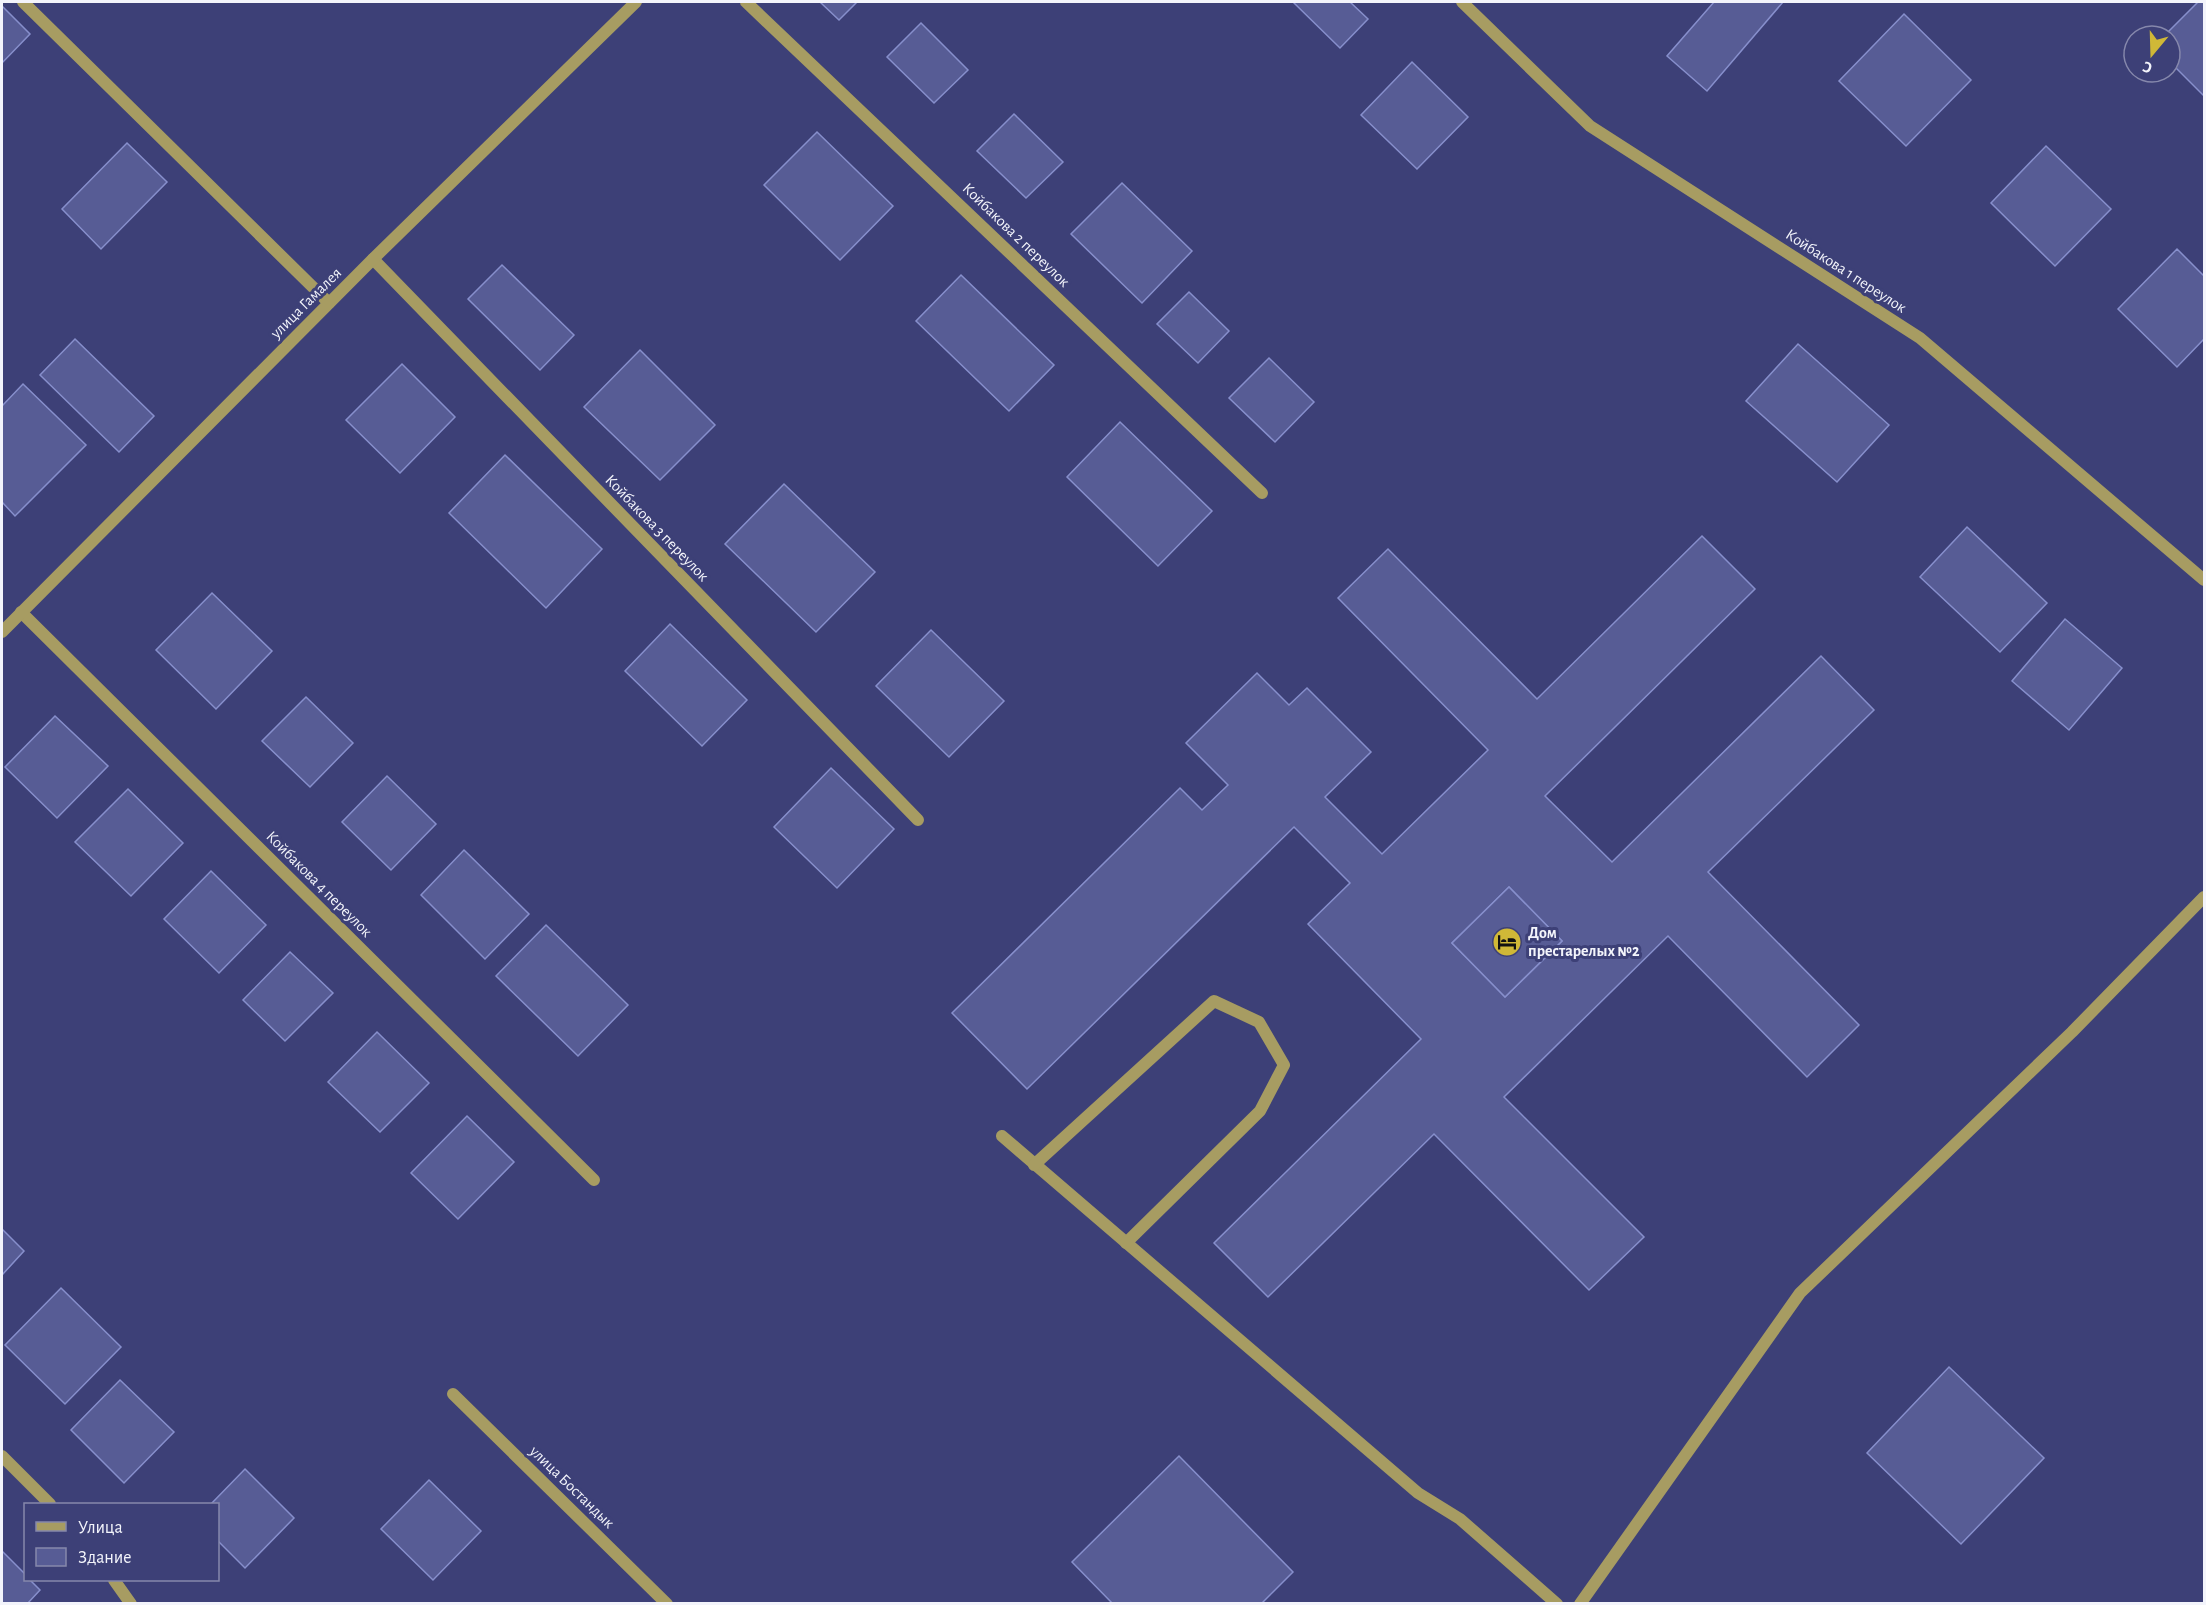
<svg xmlns="http://www.w3.org/2000/svg" width="2206" height="1605" viewBox="0 0 2206 1605" font-family="'Alegreya Sans',sans-serif">
<style>
.building{fill:#575c95;stroke:#878fcc;stroke-width:1.5;fill-rule:evenodd}
.lines{fill:none;stroke-linecap:round;stroke-linejoin:round}
.lane{stroke:#a79c62;stroke-width:12}
.street{stroke:#a79c62;stroke-width:12}
.labels{text-anchor:middle;dominant-baseline:central;stroke-width:6;stroke-linejoin:round;paint-order:stroke}
.street-label{font-size:16px;fill:#f3f4fb;stroke:#3d4077}
.poi-label{font-size:16px;font-weight:bold;fill:#f3f4fb;stroke:#3d4077;text-anchor:start}
</style>
<rect width="100%" height="100%" fill="#3d4077"/>
<g class="building">
<polygon points="820,2 857,2 839,20"/>
<polygon points="1293,2 1350,2 1368,19 1340,48"/>
<polygon points="1714,2 1783,2 1707,91 1667,56"/>
<polygon points="2198,2 2204,2 2204,96 2170,62 2170,36 2164,36"/>
<polygon points="2,6 30,34 2,63"/>
<polygon points="1904,14 1971,80 1906,146 1839,81"/>
<polygon points="921,23 968,70 934,103 887,57"/>
<polygon points="1412,62 1468,117 1417,169 1361,115"/>
<polygon points="1014,114 1063,162 1026,198 977,151"/>
<polygon points="817,132 893,206 840,260 764,185"/>
<polygon points="127,143 167,182 101,249 62,209"/>
<polygon points="2046,146 2111,209 2055,266 1991,203"/>
<polygon points="1122,183 1192,251 1142,303 1071,234"/>
<polygon points="2177,249 2204,276 2204,339 2177,367 2118,309"/>
<polygon points="502,265 574,335 540,370 468,299"/>
<polygon points="961,275 1054,365 1009,411 916,321"/>
<polygon points="1189,292 1229,331 1198,363 1157,324"/>
<polygon points="75,339 154,416 119,452 40,375"/>
<polygon points="1798,344 1889,425 1837,482 1746,401"/>
<polygon points="640,350 715,425 660,480 584,407"/>
<polygon points="1269,358 1314,402 1275,442 1229,398"/>
<polygon points="402,364 455,417 400,473 346,420"/>
<polygon points="23,384 86,445 15,516 2,502 2,406"/>
<polygon points="1120,422 1212,511 1158,566 1067,477"/>
<polygon points="505,455 602,549 546,608 449,513"/>
<polygon points="784,484 875,572 816,632 725,544"/>
<polygon points="1967,527 2047,603 2000,652 1920,577"/>
<path d="M1702,536L1755,589L1545,796L1612,862L1821,656L1874,710L1708,872L1859,1025L1807,1077L1668,936L1504,1097L1644,1237L1589,1290L1434,1134L1268,1297L1214,1243L1421,1039L1308,924L1350,883L1294,827L1027,1089L952,1013L1180,788L1202,810L1228,785L1186,743L1257,673L1289,705L1307,688L1371,752L1325,797L1382,854L1488,750L1338,598L1388,549L1537,699ZM1509,887L1562,941L1505,997L1452,943Z"/>
<polygon points="212,593 272,651 216,709 156,650"/>
<polygon points="2065,619 2122,668 2069,730 2012,681"/>
<polygon points="670,624 747,700 702,746 625,671"/>
<polygon points="931,630 1004,701 949,757 876,686"/>
<polygon points="306,697 353,743 310,787 262,741"/>
<polygon points="55,716 108,766 57,818 5,767"/>
<polygon points="831,768 894,829 837,888 774,827"/>
<polygon points="387,776 436,824 391,870 342,822"/>
<polygon points="128,789 183,843 131,896 75,842"/>
<polygon points="464,850 529,914 485,959 421,895"/>
<polygon points="211,871 266,925 219,973 164,919"/>
<polygon points="1509,887 1562,941 1505,997 1452,943"/>
<polygon points="546,925 628,1005 578,1056 496,976"/>
<polygon points="290,952 333,993 285,1041 243,1000"/>
<polygon points="377,1032 429,1083 380,1132 328,1082"/>
<polygon points="467,1116 514,1162 458,1219 411,1173"/>
<polygon points="2,1229 24,1251 2,1275"/>
<polygon points="61,1288 121,1347 65,1404 5,1345"/>
<polygon points="1949,1367 2044,1458 1961,1544 1867,1453"/>
<polygon points="120,1380 174,1432 124,1483 71,1430"/>
<polygon points="1179,1456 1293,1572 1261,1604 1113,1604 1072,1562"/>
<polygon points="245,1469 294,1518 245,1568 218,1541 218,1504 211,1504"/>
<polygon points="429,1480 481,1531 433,1580 381,1529"/>
<polygon points="2,1551 26,1575 26,1580 30,1580 40,1590 27,1604 2,1604"/>
</g>
<g class="lines">
<g class="lane">
<polyline points="1002,1136 1418,1493 1460,1519 1557,1604"/>
<polyline points="1034,1165 1214,1001 1259,1022 1284,1065 1260,1111 1126,1243"/>
<polyline points="1580,1604 1800,1293 2072,1032 2204,897"/>
</g>
<g class="street">
<polyline points="23,2 329,303"/>
<polyline points="746,2 1262,493"/>
<polyline points="1462,2 1590,126 1920,338 2204,580"/>
<polyline points="373,259 918,820"/>
<polyline points="21,612 594,1180"/>
<polyline points="2,632 373,259 636,2"/>
<polyline points="453,1394 667,1604"/>
<polyline points="2,1456 50,1504"/>
<polyline points="114,1580 131,1604"/>
</g>
</g>
<defs>
<g id="hotel-disc" transform="scale(1.5)"><circle r="9.5" fill="#d0b837" stroke="#3d4077"/><path d="M-6-4.5h1.5V1H6V5H4.5V3h-9V5H-6ZM-4 0a1.8 1.8 0 1 1 3.6 0ZM.5 0V-2.5h3Q6-2.5 6 0Z" fill="#111"/></g>
</defs>
<g fill-rule="evenodd">
<use href="#hotel-disc" x="1507" y="942"/>
</g>
<g class="labels">
<g class="street-label">
<text transform="translate(1016 235) rotate(44)">Койбакова 2 переулок</text>
<text transform="translate(1846 271) rotate(33)">Койбакова 1 переулок</text>
<text transform="translate(306 303) rotate(-45)">улица Гамалея</text>
<text transform="translate(657 528) rotate(46)">Койбакова 3 переулок</text>
<text transform="translate(319 884) rotate(45)">Койбакова 4 переулок</text>
<text transform="translate(572 1487) rotate(44)">улица Бостандык</text>
</g>
<g class="poi-label">
<text x="1528" y="933">Дом<tspan x="1528" dy="18">престарелых №2</tspan></text>
</g>
</g>
<rect width="2206" height="1605" fill="none" stroke="#f3f4fb" stroke-width="6"/>
<rect x="24" y="1503" width="195" height="78" fill="#3d4077" stroke="#8688ac" stroke-width="1.5"/>
<rect x="36" y="1522" width="30" height="9" fill="#a79c62" stroke="#8688ac" stroke-width="1.5"/>
<text x="78" y="1533" font-size="18" fill="#f3f4fb">Улица</text>
<rect x="36" y="1548" width="30" height="18" fill="#575c95" stroke="#8688ac" stroke-width="1.5"/>
<text x="78" y="1563" font-size="18" fill="#f3f4fb">Здание</text>
<g transform="translate(2152 54) rotate(199)"><circle r="28" fill="#3d4077" stroke="#8688ac" stroke-width="1.5"/>
<path d="M0-4.5L10 22L0 15L-10 22Z" fill="#d0b837"/>
<text y="-9" font-size="16" font-weight="bold" text-anchor="middle" fill="#f3f4fb">С</text>
</g>
</svg>
